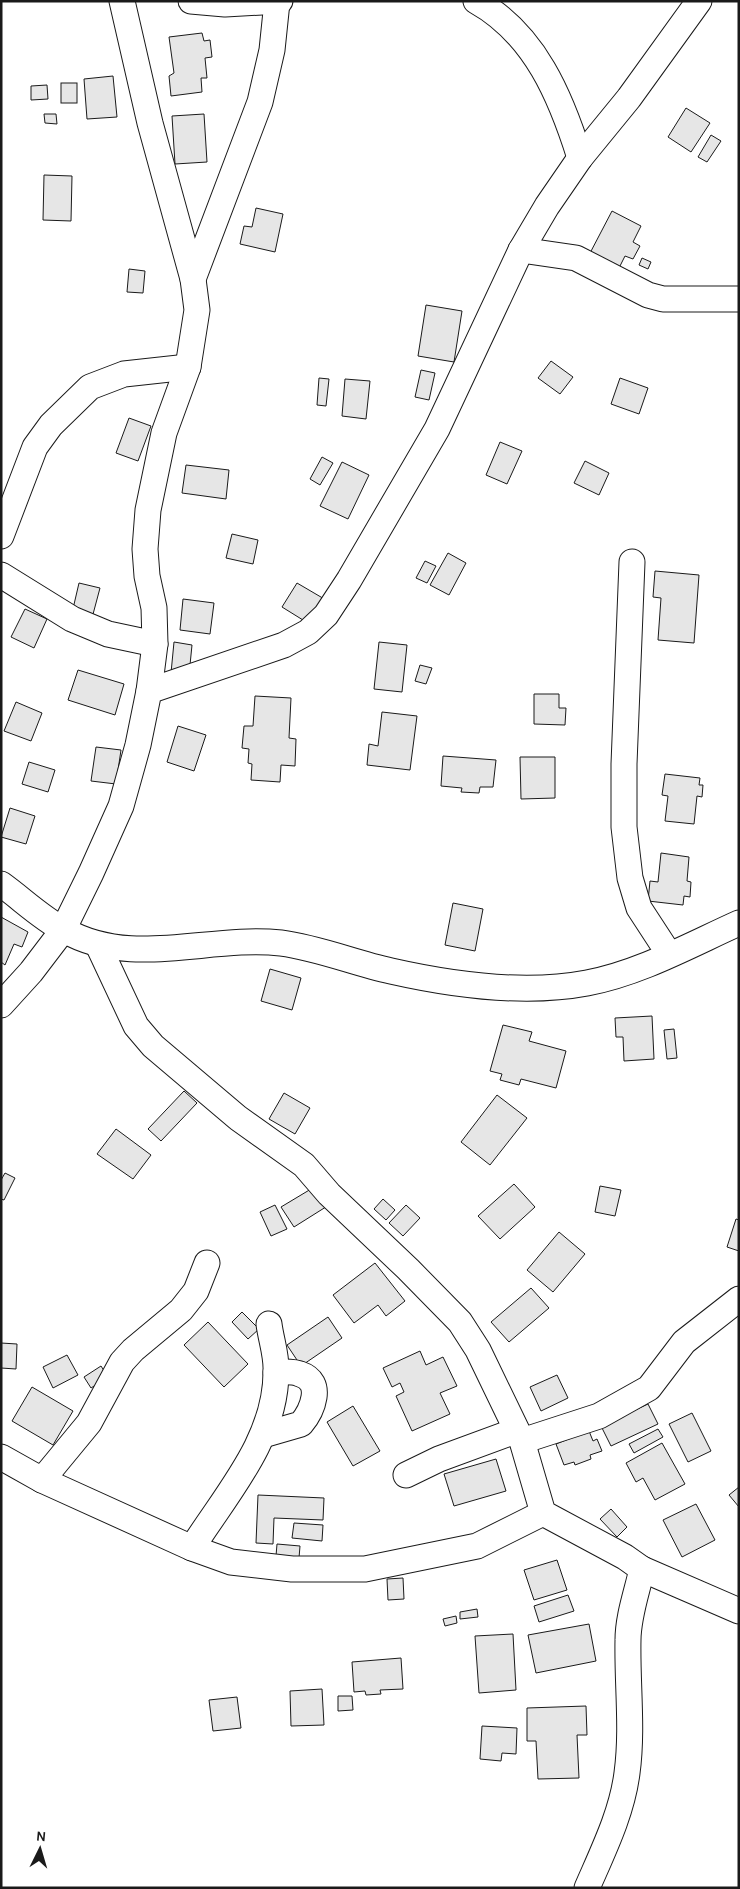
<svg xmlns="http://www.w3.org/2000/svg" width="740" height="1889" viewBox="0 0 740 1889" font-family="Karla,sans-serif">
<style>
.building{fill:#e6e6e6;stroke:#1a1a1a}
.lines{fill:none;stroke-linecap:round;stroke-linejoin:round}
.street-casing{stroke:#1a1a1a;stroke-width:27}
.street{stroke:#fff;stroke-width:25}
</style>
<rect width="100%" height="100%" fill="#fff"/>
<g class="building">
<polygon points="202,33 204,41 210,40 212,57 205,58 207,78 201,78 202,92 171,96 169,76 174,73 169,37"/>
<polygon points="113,76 117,117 87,119 84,79"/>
<rect x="61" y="83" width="16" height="20"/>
<polygon points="47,85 48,99 31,100 31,86"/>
<polygon points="686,108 710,123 691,152 668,137"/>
<polygon points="44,114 56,114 57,124 45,123"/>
<polygon points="204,114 207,162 175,164 172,116"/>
<polygon points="711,135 721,141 707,162 698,157"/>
<polygon points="44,175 72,176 71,221 43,220"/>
<polygon points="256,208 283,214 275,252 240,244 244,226 252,227"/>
<polygon points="612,211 641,226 633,242 640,246 633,259 625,256 618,270 589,255"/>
<polygon points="642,258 651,262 648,269 639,265"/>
<polygon points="129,269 145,271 143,293 127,292"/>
<polygon points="426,305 462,311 454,362 418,356"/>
<polygon points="551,361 573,377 560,394 538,378"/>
<polygon points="421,370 435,373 429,400 415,397"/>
<polygon points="319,378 329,379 326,406 317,405"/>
<polygon points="620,378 648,388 639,414 611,404"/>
<polygon points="345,379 370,381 366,419 342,416"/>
<polygon points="129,418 151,426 138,461 116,453"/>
<polygon points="500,442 522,451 507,484 486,475"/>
<polygon points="322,457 333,463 320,485 310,479"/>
<polygon points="585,461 609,473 599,495 574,483"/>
<polygon points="342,462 369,475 348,519 320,506"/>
<polygon points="186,465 229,470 226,499 182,493"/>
<polygon points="232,534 258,540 253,564 226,558"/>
<polygon points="448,553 466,563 449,595 430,585"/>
<polygon points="425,561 436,566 427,583 416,578"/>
<polygon points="655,571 699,575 694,643 658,640 661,598 653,597"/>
<polygon points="79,583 100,588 92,618 72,613"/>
<polygon points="297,583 326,600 311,625 282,607"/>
<polygon points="183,599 214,603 210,634 180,630"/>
<polygon points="25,609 47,619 34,648 11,637"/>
<polygon points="174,642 192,645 189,675 171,673"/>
<polygon points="379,642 407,645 402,692 374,689"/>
<polygon points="420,665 432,668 426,684 415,681"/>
<polygon points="78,670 124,684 115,715 68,700"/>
<polygon points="534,694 559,694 559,708 566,708 565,725 534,724"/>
<polygon points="255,696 291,698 289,738 296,739 295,766 281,765 280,782 251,780 252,764 248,763 249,749 242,748 244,726 253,726"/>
<polygon points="16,702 42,713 31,741 4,731"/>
<polygon points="382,712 417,716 410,770 367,765 369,744 378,746"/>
<polygon points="178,726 206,735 194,771 167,762"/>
<polygon points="96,747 121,750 116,784 91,781"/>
<polygon points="443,756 496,760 493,787 480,787 479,793 461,792 462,788 441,786"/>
<polygon points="520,757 555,757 555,798 521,799"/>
<polygon points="29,762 55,770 48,792 22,784"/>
<polygon points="665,774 700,778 699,785 703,785 702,797 697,796 694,824 665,821 668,796 662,795"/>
<polygon points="10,808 35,816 26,844 1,837"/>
<polygon points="661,853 689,857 687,881 691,882 690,897 684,896 683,905 648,901 650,881 658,882"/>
<polygon points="453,903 483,909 475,951 445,945"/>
<polygon points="1,917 28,932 22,947 14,944 5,965 1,962"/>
<polygon points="270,969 301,978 292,1010 261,1001"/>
<polygon points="652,1016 654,1059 624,1061 623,1037 616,1037 615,1018"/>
<polygon points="503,1025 532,1032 529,1041 566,1051 556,1088 521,1079 519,1085 500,1080 502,1074 490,1071"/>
<polygon points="674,1029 677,1058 667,1059 664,1030"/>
<polygon points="184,1091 197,1103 161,1141 148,1129"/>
<polygon points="284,1093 310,1108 295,1134 269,1119"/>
<polygon points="497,1095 527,1118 490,1165 461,1142"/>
<polygon points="116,1129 151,1155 133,1179 97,1154"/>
<polygon points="5,1173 15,1178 4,1200 1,1199 1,1180"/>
<polygon points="514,1184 535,1207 500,1239 478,1216"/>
<polygon points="316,1186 329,1205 294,1227 281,1207"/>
<polygon points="600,1186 621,1190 615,1216 595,1212"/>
<polygon points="383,1199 395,1210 386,1220 374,1209"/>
<polygon points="275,1205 287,1229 271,1236 260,1212"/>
<polygon points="406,1205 420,1218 403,1236 389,1223"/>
<polygon points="736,1219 739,1220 739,1251 727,1247"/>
<polygon points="559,1232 585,1254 553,1292 527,1270"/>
<polygon points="375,1263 405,1301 386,1316 378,1305 354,1323 333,1295"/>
<polygon points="531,1288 549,1308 509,1342 491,1322"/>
<polygon points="242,1312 259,1329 248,1339 232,1322"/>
<polygon points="328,1317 342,1338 301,1366 287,1345"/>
<polygon points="208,1322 248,1364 224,1387 184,1345"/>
<polygon points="1,1343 17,1344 16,1369 1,1368"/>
<polygon points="420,1351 426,1365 443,1357 457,1386 440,1393 450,1414 412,1431 396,1396 404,1392 400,1383 392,1387 383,1368"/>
<polygon points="67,1355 78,1375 53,1388 43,1367"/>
<polygon points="101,1366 108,1377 91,1388 84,1377"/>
<polygon points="557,1375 568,1398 541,1411 530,1387"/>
<polygon points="32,1387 73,1411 53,1445 12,1421"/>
<polygon points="648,1404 658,1424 611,1446 601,1426"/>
<polygon points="353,1406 380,1451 353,1466 327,1422"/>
<polygon points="692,1413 711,1451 688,1462 669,1424"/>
<polygon points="658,1429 663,1437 634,1453 629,1444"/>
<polygon points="589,1431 593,1441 597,1439 602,1451 590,1455 591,1459 575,1465 574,1462 564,1465 556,1444"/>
<polygon points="662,1443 685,1484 655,1500 643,1478 636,1482 626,1463"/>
<polygon points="496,1459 506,1491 454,1506 444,1474"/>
<polygon points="739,1487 739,1507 729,1495"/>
<polygon points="258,1495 324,1498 323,1520 274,1518 273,1544 256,1543"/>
<polygon points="696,1504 715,1540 682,1557 663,1520"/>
<polygon points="611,1509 627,1527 617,1537 600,1519"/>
<polygon points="294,1523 323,1525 322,1541 292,1538"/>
<polygon points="277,1544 300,1546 299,1558 276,1556"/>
<polygon points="557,1560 567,1590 534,1600 524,1570"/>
<polygon points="403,1578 404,1599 388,1600 387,1579"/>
<polygon points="568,1595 574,1611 539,1622 534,1606"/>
<polygon points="477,1609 478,1617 460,1619 460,1612"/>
<polygon points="456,1616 457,1623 445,1626 443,1619"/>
<polygon points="589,1624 596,1661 536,1673 528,1635"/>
<polygon points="513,1634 516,1690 479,1693 475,1636"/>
<polygon points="401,1658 403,1689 380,1690 381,1694 366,1695 365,1691 354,1692 352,1662"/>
<polygon points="322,1689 324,1725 291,1726 290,1691"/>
<polygon points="338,1696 352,1696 353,1710 338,1711"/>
<polygon points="237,1697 241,1728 213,1731 209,1700"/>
<polygon points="586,1706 587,1735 577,1735 579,1778 538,1779 536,1741 527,1741 527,1708"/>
<polygon points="482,1726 517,1728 516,1754 502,1753 501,1761 480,1759"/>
</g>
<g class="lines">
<g class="street-casing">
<g id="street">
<polyline points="122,1 150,123 193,279 197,310 188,367 164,433 148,510 145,549 147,576 154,608 155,644 149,691"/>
<polyline points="191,1 225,4 280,1"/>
<path d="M476,1C535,34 561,97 580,158"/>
<polyline points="521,250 576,258 648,295 663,299 739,299"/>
<polyline points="193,279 260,102 272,50 277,2"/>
<polyline points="1,536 35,447 51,425 90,387 124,374 188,367"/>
<polyline points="632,562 624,764 624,827 630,878 639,908 669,954"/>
<polyline points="1,575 72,619 108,634 155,644"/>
<path d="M1,884C22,899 41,918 64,930C132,969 208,935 281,943C319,948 354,963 391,971C453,985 524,995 587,983C640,973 690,945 739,923"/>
<polyline points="98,945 136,1026 153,1046 238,1118 304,1165 329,1194 408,1269 460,1322 478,1350 522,1441 543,1513 625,1557 642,1569 739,1611"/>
<polyline points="1,1005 31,972 63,930 91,873 121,806 138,745 149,691 284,645 308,632 326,615 349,580 437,429 521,250 547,206 580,158 629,98 699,1"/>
<path d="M263,1435L301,1424C312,1411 325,1382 300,1374C294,1371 284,1372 276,1372"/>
<polyline points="522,1441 599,1416 649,1388 684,1342 739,1299"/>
<polyline points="1,1457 42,1480 192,1548 231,1562 292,1569 365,1569 477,1546 543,1513"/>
<polyline points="406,1475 439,1459 515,1431"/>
<polyline points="42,1480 89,1423 122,1362 133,1350 181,1310 196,1291 207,1263"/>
<path d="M192,1548C226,1494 276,1440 276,1372C277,1356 271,1340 269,1324"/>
<path d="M587,1888C603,1851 622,1813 627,1773C633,1729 627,1684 628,1640C628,1616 637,1592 642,1569"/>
</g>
</g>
<use href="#street" class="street"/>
</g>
<rect width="740" height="1889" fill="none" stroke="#1a1a1a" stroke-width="5"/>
<g transform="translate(40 1849) rotate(5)" stroke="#ffffff" stroke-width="4" paint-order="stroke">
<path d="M0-4L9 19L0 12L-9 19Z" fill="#1a1a1a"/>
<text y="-8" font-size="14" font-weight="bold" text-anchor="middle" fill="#1a1a1a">N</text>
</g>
</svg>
